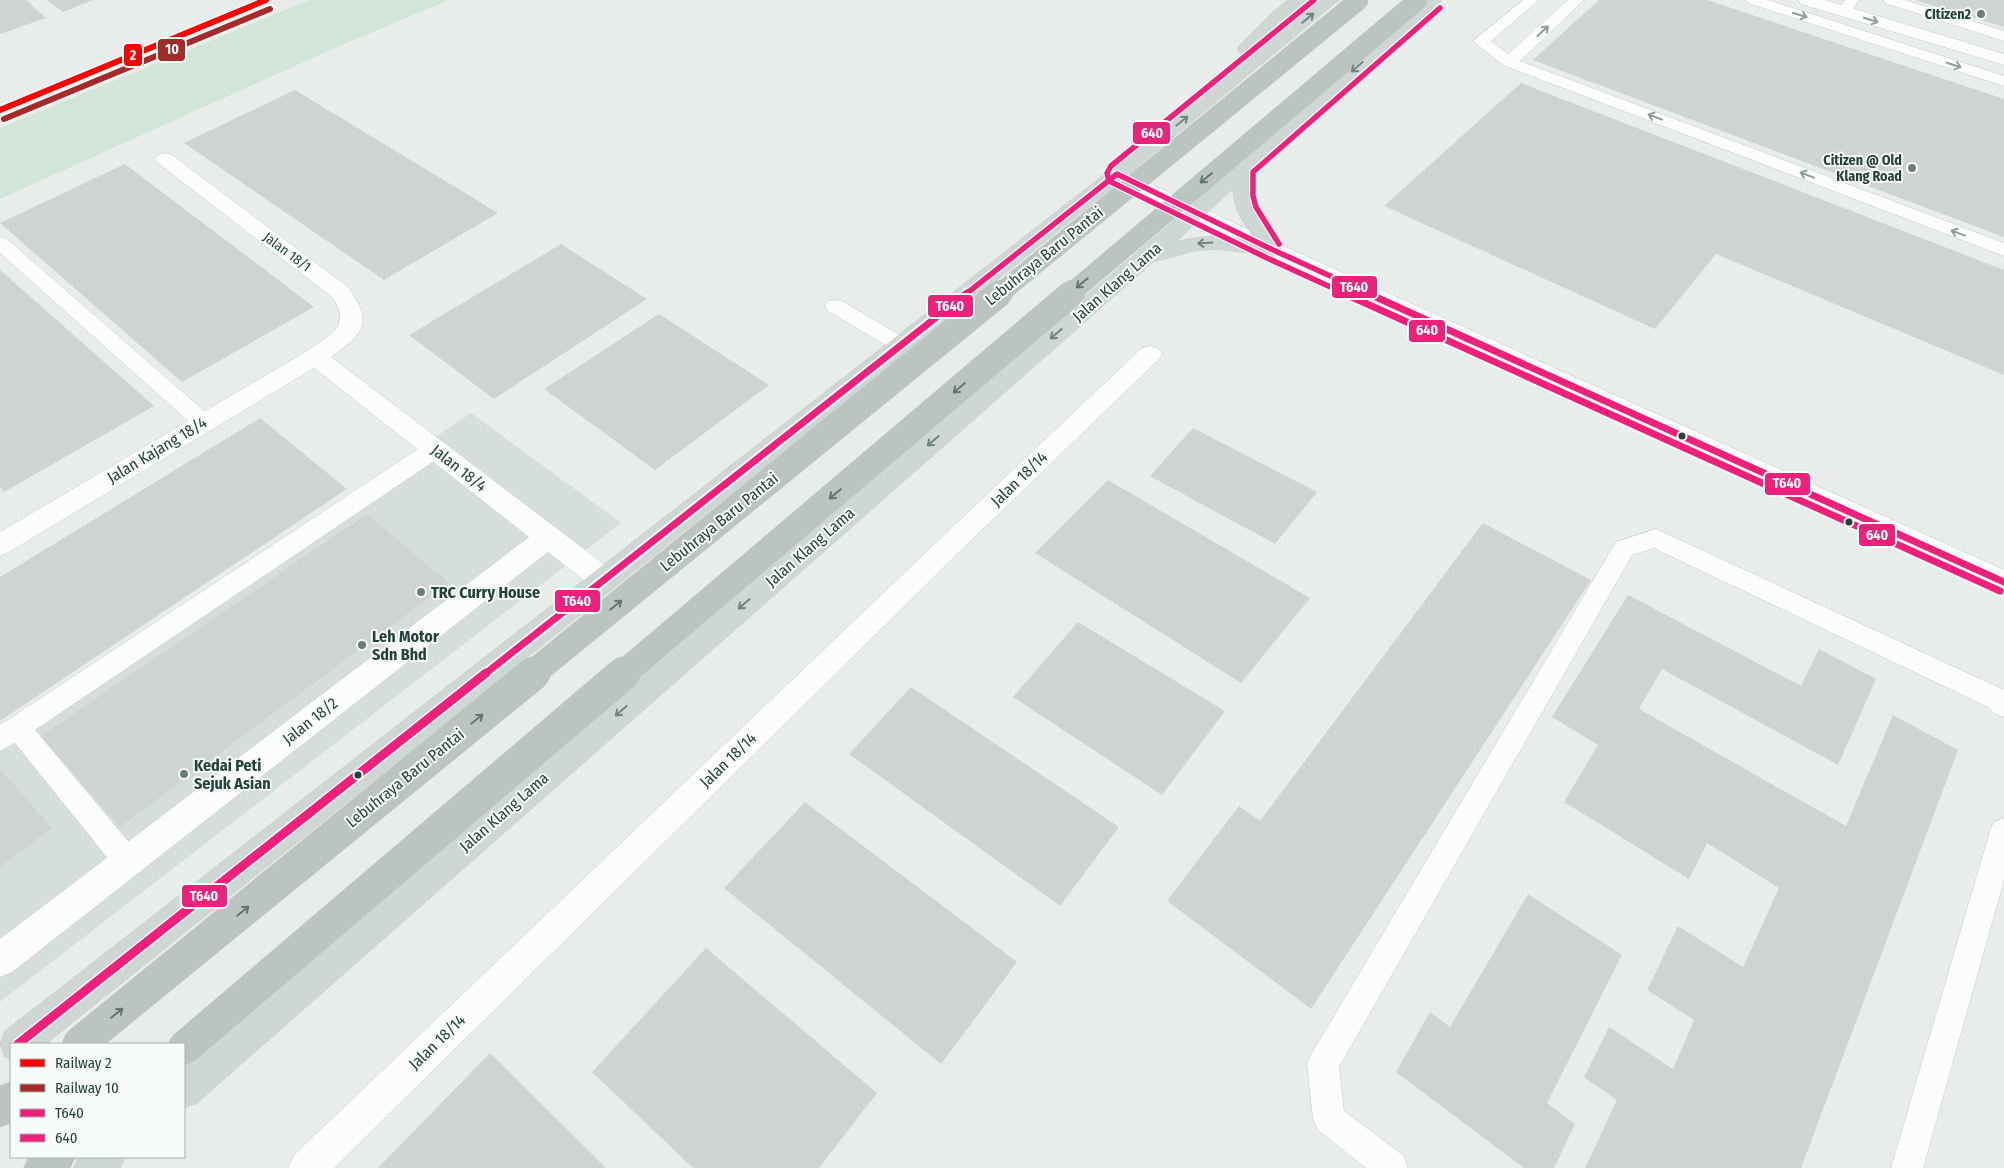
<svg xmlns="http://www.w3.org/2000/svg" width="2004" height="1168" viewBox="0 0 2004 1168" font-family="'Fira Sans Condensed',sans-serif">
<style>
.built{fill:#d6dedb}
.green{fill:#d1e6d8}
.building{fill:#cfd4d2}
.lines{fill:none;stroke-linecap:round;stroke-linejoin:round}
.lane-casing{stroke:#c5cac8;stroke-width:1}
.street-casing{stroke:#c5cac8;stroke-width:1}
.secondary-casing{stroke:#c3cbc8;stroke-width:1}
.primary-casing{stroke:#c3ccc9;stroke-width:1}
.highway-casing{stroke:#c3ccc9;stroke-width:1}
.lane{fill:#fcfcfc;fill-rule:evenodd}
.street{fill:#fcfcfc;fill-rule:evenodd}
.secondary{fill:#fcfcfc;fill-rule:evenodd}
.primary{fill:#cfd7d5;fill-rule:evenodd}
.highway{fill:#bcc4c2;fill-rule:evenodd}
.highway-bridge-far2-casing{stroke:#c3ccc9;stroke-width:20;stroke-linecap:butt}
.highway-bridge-far1-casing{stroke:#c3ccc9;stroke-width:27;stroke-linecap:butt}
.highway-bridge-casing{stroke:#c3ccc9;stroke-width:34;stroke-linecap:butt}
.highway-bridge-far2{stroke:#bcc4c2;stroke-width:19}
.highway-bridge-far1{stroke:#bcc4c2;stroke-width:26}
.highway-bridge{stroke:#bcc4c2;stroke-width:33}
.bus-1-far2-casing{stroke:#f7fbf9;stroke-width:8}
.bus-1-far1-casing{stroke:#f7fbf9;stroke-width:11}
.bus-1-casing{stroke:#f7fbf9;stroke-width:12}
.bus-2-far1-casing{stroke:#f7fbf9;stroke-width:8}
.bus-2-casing{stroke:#f7fbf9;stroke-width:11}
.bus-1-far2{stroke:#ed207b;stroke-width:5.5}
.bus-1-far1{stroke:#ed207b;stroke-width:7}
.bus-1{stroke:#ed207b;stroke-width:9}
.bus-2-far1{stroke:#ed207b;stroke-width:5.5}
.bus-2{stroke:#ed207b;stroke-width:7}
.rail-1-casing{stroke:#f7fbf9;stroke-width:9}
.rail-2-casing{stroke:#f7fbf9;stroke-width:9}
.rail-1{stroke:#f00;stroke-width:6}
.rail-2{stroke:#a52a2a;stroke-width:6}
.oneway{stroke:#909f9b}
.oneway2{stroke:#718580}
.oneway3{stroke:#617670}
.poi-dot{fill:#697e78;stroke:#f7fbf9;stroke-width:2}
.bus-dot{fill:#24423a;stroke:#f7fbf9;stroke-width:2}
.labels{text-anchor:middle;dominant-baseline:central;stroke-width:4;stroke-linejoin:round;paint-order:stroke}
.far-poi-label{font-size:14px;font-weight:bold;fill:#24423a;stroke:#f7fbf9;text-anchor:end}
.far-street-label{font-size:14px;fill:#24423a;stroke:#f7fbf9}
.street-label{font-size:16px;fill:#24423a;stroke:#f7fbf9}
.poi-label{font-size:16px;font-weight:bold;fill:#24423a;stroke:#f7fbf9;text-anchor:start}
.line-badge{stroke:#f7fbf9;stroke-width:2}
.badge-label{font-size:14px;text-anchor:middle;font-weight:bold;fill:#fff}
</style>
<rect width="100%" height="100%" fill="#e8edeb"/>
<polygon class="built" points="471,413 621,523 0,1002 0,729"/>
<polygon class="green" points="309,0 449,0 328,51 0,199 0,128"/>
<g class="building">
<polygon points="0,0 26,0 46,18 0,34"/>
<polygon points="47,0 93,0 63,12"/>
<polygon points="1599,0 1707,0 2004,99 2004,237 1533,60"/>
<polygon points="1915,0 2004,0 2004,27"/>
<polygon points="1521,83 2004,270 2004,375 1716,254 1655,329 1384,206"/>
<polygon points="295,90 498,213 384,280 184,143"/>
<polygon points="125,164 314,307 182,382 0,223"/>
<polygon points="561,244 647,299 494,399 409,335"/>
<polygon points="0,270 154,406 4,492 0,487"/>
<polygon points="659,314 769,385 655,470 544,389"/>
<polygon points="260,418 347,489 0,721 0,577"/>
<polygon points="1193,428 1317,492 1275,544 1150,476"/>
<polygon points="1108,480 1310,598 1241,683 1035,553"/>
<polygon points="367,514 449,583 120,827 41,736"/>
<polygon points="1483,523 1591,580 1311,1009 1167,901 1239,806 1260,821"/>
<polygon points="1628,595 1801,686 1819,649 1876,679 1838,765 1662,669 1639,709 1846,826 1893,715 1958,750 1801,1168 1585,1168 1617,1100 1584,1077 1609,1027 1673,1069 1694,1020 1647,990 1678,926 1743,967 1779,888 1707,843 1689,879 1564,802 1598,745 1552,717"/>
<polygon points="1078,622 1225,711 1162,795 1013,697"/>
<polygon points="911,687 1119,827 1060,906 849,754"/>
<polygon points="0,769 52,828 0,867"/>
<polygon points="805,802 1017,962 941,1064 724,888"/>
<polygon points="1528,894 1622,955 1547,1103 1575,1124 1554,1168 1524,1168 1396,1072 1430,1012 1450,1027"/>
<polygon points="706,948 877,1093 819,1168 693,1168 592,1072"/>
<polygon points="490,1053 606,1168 378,1168"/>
</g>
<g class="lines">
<g class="lane-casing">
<g id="lane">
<polygon points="1523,0 1539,0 1491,41 1508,54 1568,0 1584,0 1520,61 2004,243 2004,256 1503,65 1473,41"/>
<polygon points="1746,0 1768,0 2004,76 2004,86 1748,3"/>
<polygon points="1845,0 1859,0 1849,15 1839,15 1836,12"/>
<polygon points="1883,0 1905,0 2004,31 2004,41 1885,3"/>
<polygon points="0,237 7,239 211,417 214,422 211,427 203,430 195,427 0,253"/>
<polygon points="835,300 842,301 908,340 911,345 908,350 901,352 894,350 828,311 825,306 828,301"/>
<polygon points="435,441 443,443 446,449 443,455 35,730 138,853 142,862 138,871 128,875 118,871 15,743 0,751 0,725 427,443"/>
<polygon points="1656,529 2004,690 2004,717 1995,714 1988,707 1654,548 1632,555 1339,1067 1344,1111 1404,1156 1408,1168 1366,1168 1318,1130 1313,1119 1307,1064 1312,1053 1616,542"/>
<polygon points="2004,818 2004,880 1923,1168 1891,1168 1990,831 1994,822"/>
</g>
</g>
<g class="street-casing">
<g id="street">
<polygon points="1798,0 1825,0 2004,54 2004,65 1801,4"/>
<path d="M165,153L172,155L348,287C374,323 364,333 331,357L614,572L618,580L614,588L604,591L594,588L548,552L12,972L0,977V939L529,537L314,368L9,552L0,556V532L307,351C329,336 353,327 332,297L158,163L155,159L158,155Z"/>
<polygon points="1150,346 1158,348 1162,354 1158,360 960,551 334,1168 288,1168 294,1155 942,537 1142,348"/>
</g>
</g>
<g class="secondary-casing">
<polygon id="secondary" points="1117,168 1279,244 2004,570 2004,593 1263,254 1110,178 1107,174 1110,170"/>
</g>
<g class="primary-casing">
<g id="primary">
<polygon points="1288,0 1308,0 1252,53 1246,54 1240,53 1237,49 1240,45 1272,13"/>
<polygon points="1319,0 1339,0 1124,178 46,1044 11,1044 11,1059 5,1057 0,1044 5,1031 1110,170"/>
<path d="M1423,0H1442L1253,169V198L1257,211L1282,249L1279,254L1271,256L1217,249L1194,251L1153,262L197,1103L184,1108V1066L1190,207L1236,163ZM1233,189C1233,209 1244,223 1255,240C1225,236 1205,234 1176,242Z"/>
<polygon points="79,1157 125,1157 120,1168 74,1168"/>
</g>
</g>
<g class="highway-casing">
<g id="highway">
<polygon points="11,1082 11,1123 0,1127 0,1086"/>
<polygon points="29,1157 75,1157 70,1168 24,1168"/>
</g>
</g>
<use href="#lane" class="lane"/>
<use href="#street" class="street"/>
<use href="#secondary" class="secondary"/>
<use href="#primary" class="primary"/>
<use href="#highway" class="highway"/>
<g class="highway-bridge-far2-casing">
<g id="highway-bridge-far2">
<polyline points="999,294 1359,0"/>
<polyline points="1070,294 1418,0"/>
</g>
</g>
<g class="highway-bridge-far1-casing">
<g id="highway-bridge-far1">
<polyline points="532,674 1000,293"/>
<polyline points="623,674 1072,293"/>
</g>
</g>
<g class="highway-bridge-casing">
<g id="highway-bridge">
<polyline points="79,1044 534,673"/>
<polyline points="184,1048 624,673"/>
</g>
</g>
<use href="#highway-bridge-far2" class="highway-bridge-far2"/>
<use href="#highway-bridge-far1" class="highway-bridge-far1"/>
<use href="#highway-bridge" class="highway-bridge"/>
<g class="bus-1-far2-casing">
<polyline id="bus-1-far2" points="966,294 1117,174 1271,249 1370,294"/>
</g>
<g class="bus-1-far1-casing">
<g id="bus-1-far1">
<polyline points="1367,293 2004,582"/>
<polyline points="485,674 967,293"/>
</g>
</g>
<g class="bus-1-casing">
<polyline id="bus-1" points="18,1044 486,673"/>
</g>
<g class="bus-2-far1-casing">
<g id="bus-2-far1">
<polyline points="1314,0 1111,166 1107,173 1109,181 1267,258 1346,294"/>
<polyline points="1279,244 1256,207 1253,196 1253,172 1440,8"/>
</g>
</g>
<g class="bus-2-casing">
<polyline id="bus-2" points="1343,293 2000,591"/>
</g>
<use href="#bus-1-far2" class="bus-1-far2"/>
<use href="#bus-1-far1" class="bus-1-far1"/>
<use href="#bus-1" class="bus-1"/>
<use href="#bus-2-far1" class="bus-2-far1"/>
<use href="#bus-2" class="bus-2"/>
<g class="rail-1-casing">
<polyline id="rail-1" points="0,110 266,0"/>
</g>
<g class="rail-2-casing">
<polyline id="rail-2" points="4,119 270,9"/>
</g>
<use href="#rail-1" class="rail-1"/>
<use href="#rail-2" class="rail-2"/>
</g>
<defs><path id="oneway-shaft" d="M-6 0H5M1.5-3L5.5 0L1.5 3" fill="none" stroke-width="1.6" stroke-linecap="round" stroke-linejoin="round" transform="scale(1.25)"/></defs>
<g class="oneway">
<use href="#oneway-shaft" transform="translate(1800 15) rotate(18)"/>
<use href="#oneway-shaft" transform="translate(1871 20) rotate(17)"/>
<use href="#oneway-shaft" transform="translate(1543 31) rotate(-42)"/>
<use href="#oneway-shaft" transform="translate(1954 65) rotate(18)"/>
<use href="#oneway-shaft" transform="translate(1655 117) rotate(-159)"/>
<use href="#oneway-shaft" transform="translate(1807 175) rotate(-159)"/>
<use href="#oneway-shaft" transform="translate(1958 233) rotate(-159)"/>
</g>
<g class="oneway2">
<use href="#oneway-shaft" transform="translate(1308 18) rotate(-40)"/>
<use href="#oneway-shaft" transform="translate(1357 67) rotate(139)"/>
<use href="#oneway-shaft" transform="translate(1182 121) rotate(-39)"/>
<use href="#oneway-shaft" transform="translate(1205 243) rotate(176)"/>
<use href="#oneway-shaft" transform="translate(1056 334) rotate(139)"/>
<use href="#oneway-shaft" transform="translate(933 441) rotate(139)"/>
<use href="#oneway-shaft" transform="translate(744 604) rotate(139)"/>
<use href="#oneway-shaft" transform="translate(621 711) rotate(139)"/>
</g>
<g class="oneway3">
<use href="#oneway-shaft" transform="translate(1206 178) rotate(140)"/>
<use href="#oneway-shaft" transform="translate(1082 283) rotate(140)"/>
<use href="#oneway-shaft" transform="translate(959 388) rotate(140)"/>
<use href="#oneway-shaft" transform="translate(835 494) rotate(140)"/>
<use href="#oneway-shaft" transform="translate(616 605) rotate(-39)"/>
<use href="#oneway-shaft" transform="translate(477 719) rotate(-39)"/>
<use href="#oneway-shaft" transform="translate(243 911) rotate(-39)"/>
<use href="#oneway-shaft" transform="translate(117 1013) rotate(-39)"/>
</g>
<g class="poi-dot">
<circle cx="1981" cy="14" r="5"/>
<circle cx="1912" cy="168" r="5"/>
<circle cx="421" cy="592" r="5"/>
<circle cx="362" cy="645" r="5"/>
<circle cx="184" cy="774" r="5"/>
</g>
<g class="bus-dot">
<circle cx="1682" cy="436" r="4.5"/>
<circle cx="1849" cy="522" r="4.5"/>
<circle cx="358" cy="775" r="4.5"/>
</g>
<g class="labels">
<g class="far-poi-label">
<text x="1971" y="14">CItizen2</text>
<text x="1902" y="160">Citizen @ Old<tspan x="1902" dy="16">Klang Road</tspan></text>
</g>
<g class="far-street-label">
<text transform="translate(287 252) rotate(37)">Jalan 18/1</text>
</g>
<g class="street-label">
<text transform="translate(1044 256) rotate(-39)">Lebuhraya Baru Pantai</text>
<text transform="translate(1117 282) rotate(-41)">Jalan Klang Lama</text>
<text transform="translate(157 450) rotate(-31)">Jalan Kajang 18/4</text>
<text transform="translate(459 468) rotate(38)">Jalan 18/4</text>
<text transform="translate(1019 479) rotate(-44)">Jalan 18/14</text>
<text transform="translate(719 522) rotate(-39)">Lebuhraya Baru Pantai</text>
<text transform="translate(810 547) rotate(-41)">Jalan Klang Lama</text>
<text transform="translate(310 721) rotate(-38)">Jalan 18/2</text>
<text transform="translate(728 760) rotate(-44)">Jalan 18/14</text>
<text transform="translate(405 778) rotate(-39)">Lebuhraya Baru Pantai</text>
<text transform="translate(504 812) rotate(-41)">Jalan Klang Lama</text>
<text transform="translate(437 1042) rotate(-44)">Jalan 18/14</text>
</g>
<g class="poi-label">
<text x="431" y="592">TRC Curry House</text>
<text x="372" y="636">Leh Motor<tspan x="372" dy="18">Sdn Bhd</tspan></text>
<text x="194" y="765">Kedai Peti<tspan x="194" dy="18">Sejuk Asian</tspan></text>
</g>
</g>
<g class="line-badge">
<rect x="157" y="38" width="29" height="24" rx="5" fill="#a52a2a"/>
<rect x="123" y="43" width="20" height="24" rx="5" fill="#f00"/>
<rect x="1132" y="121" width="39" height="24" rx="5" fill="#ed207b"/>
<rect x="1331" y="275" width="47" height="24" rx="5" fill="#ed207b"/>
<rect x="927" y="294" width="47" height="24" rx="5" fill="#ed207b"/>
<rect x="1408" y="319" width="38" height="24" rx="5" fill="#ed207b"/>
<rect x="1764" y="472" width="47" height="24" rx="5" fill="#ed207b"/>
<rect x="1858" y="523" width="38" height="24" rx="5" fill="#ed207b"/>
<rect x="554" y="589" width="47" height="24" rx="5" fill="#ed207b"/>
<rect x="181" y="884" width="47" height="24" rx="5" fill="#ed207b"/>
</g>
<g class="badge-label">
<text x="172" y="54">10</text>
<text x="133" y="60">2</text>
<text x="1152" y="138">640</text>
<text x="1354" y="292">T640</text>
<text x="950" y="311">T640</text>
<text x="1427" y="335">640</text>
<text x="1787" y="488">T640</text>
<text x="1877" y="540">640</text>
<text x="577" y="606">T640</text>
<text x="204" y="901">T640</text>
</g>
<rect x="10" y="1043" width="175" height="115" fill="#f7fbf9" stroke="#a3b1ad"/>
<rect x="20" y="1059" width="25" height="8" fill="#ff0000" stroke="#a3b1ad"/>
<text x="55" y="1068" font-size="15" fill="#24423a">Railway 2</text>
<rect x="20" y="1084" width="25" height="8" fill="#a52a2a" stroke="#a3b1ad"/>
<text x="55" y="1093" font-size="15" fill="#24423a">Railway 10</text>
<rect x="20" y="1109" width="25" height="8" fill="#ed207b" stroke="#a3b1ad"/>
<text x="55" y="1118" font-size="15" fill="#24423a">T640</text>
<rect x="20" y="1134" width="25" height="8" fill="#ed207b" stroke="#a3b1ad"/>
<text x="55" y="1143" font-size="15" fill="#24423a">640</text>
</svg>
